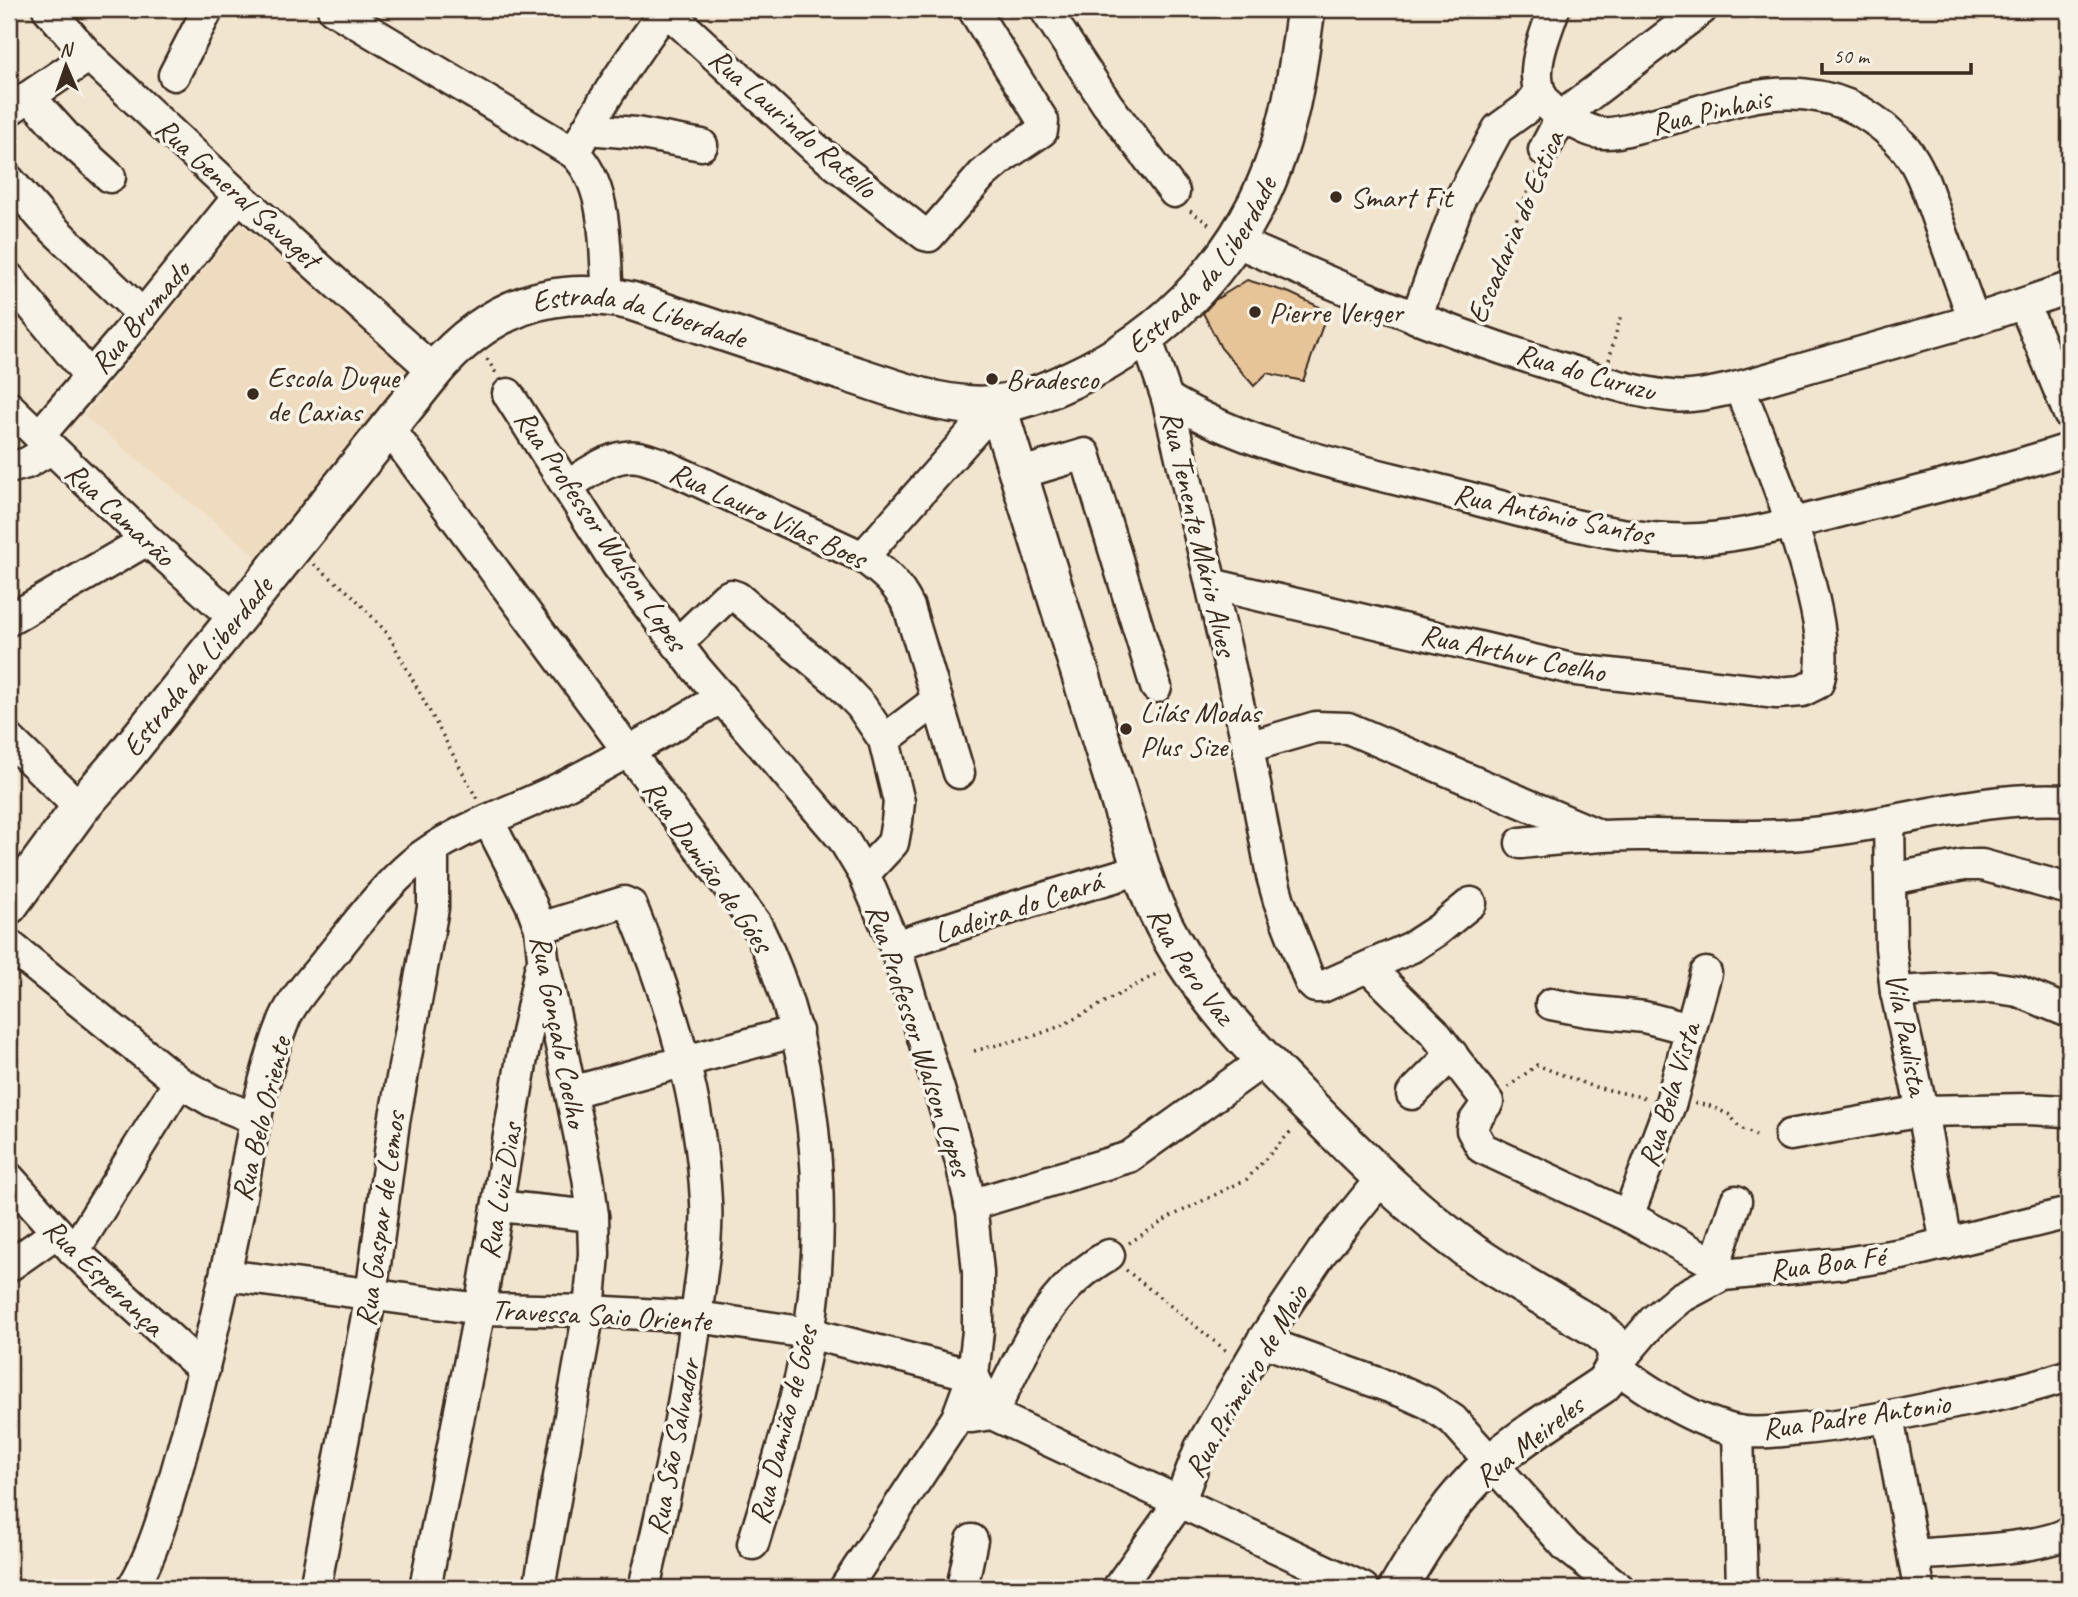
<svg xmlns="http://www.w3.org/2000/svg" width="2078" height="1597" viewBox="0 0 2078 1597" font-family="Caveat,sans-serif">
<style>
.built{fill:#efdbbf}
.building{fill:#e7c398;stroke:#3b2a1e;stroke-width:2}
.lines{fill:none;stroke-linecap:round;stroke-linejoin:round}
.minor-casing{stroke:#3b2a1e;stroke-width:35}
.major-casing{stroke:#3b2a1e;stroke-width:42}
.path{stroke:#3b2a1e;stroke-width:3.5;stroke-dasharray:2 5;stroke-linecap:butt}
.minor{stroke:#f7f3e8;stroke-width:30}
.major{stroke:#f7f3e8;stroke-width:37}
.poi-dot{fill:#3b2a1e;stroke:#f7f3e8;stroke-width:2.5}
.labels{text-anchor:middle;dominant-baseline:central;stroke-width:7;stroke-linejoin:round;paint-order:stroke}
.street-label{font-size:30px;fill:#3b2a1e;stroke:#f7f3e8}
.poi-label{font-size:30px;fill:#3b2a1e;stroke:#f7f3e8;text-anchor:start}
</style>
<rect width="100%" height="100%" fill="#f2e5d0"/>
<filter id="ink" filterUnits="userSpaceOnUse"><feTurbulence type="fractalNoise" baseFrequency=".0143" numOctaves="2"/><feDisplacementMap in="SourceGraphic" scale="14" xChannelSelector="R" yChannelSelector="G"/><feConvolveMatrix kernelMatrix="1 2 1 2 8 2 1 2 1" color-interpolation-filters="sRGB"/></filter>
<g filter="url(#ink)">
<polygon class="built" points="241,225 422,372 265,563 84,416"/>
<polygon class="building" points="1247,280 1290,293 1328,311 1303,381 1267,373 1254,386 1221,348 1203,313 1215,300"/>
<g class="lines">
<g class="minor-casing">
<g id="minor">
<polyline points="48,9 89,56 239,196 434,371"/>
<path d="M333,9L574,153C609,186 604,250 608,296"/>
<polyline points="665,9 815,148 925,235 929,236 982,175 1003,157 1042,131 1043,121 973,9"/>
<polyline points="1045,9 1107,104 1174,192"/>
<path d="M1554,9C1540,50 1518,95 1568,120C1579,125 1591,133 1603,133C1615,134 1628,130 1639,127C1676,119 1711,106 1747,98C1785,90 1826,92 1860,111C1877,121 1893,134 1905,148C1922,169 1929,196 1938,221C1950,254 1962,287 1974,320"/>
<polyline points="174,75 208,9"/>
<polyline points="30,97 67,138 110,177"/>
<polyline points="9,110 89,56"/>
<polyline points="587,129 636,133 702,145"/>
<polyline points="1544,150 1562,116 1702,9"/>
<path d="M574,153C602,100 630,58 666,10"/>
<polyline points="9,180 43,219 143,315"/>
<path d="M1235,241C1340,288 1443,331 1552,365C1591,377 1630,392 1671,396C1694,398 1717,392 1739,387L1974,320L2069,288"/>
<polyline points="9,278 90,377"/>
<polyline points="2024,304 2069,414"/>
<polyline points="1416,318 1459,201 1498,129 1527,108 1539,93"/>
<polyline points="1146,337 1167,398 1211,584 1248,747 1272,876 1279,901 1310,982 1315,987 1322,987 1412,947 1438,930 1471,903"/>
<polyline points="508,394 617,565 695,667 843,839 864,874 895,946 960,1158 972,1212 978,1272 978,1331 973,1375 957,1418 845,1588"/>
<path d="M1167,398C1253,450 1355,468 1451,493C1526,512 1623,544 1700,539C1751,535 1801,521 1850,509C1924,491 1997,472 2069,449"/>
<polyline points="9,407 147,540 234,618"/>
<path d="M389,428L756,924C816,1042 829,1204 809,1334C797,1405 774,1474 753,1544"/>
<polyline points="39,436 143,315 239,196"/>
<polyline points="9,468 27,463 51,449"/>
<polyline points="1018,474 1085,454 1156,687"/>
<path d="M567,486C587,474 612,453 638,457C645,458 652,461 659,463L863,557C885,573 897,583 909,607L959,773"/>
<polyline points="863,557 997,405"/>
<path d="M1211,584L1576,670L1777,693L1802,691L1818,683C1839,624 1764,448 1739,387"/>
<polyline points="9,620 147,540"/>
<polyline points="677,644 725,598 731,595 737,597 837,681 861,706 884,740 899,802 897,821 893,843 864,874"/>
<polyline points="9,739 80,808"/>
<polyline points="884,740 937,700"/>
<polyline points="1248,747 1316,727 1348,728 1594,833"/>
<polyline points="488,820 531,904 540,928 543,958 588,1177 593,1216 594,1254 589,1311 539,1588"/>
<polyline points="1889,821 1891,947 1896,992 1922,1111 1946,1244"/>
<path d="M1521,843C1560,839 1598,835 1637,835C1696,834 1754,839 1812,833C1899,824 1981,795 2069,800"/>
<polyline points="1891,879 1963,865 1982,865 2069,889"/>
<path d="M540,928L624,902L631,905C670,1000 701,1099 706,1202C708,1235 702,1269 698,1302C687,1398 666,1494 644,1588"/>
<polyline points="9,945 179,1082 212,1101 256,1119"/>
<polyline points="895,946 1017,906 1141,869"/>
<polyline points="1368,967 1434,1032 1488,1102 1474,1122 1472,1130 1482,1148 1628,1216 1715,1264 1723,1275"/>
<polyline points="1896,992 1991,987 2018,991 2069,1012"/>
<polyline points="1551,1004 1587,1011 1644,1017 1690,1029"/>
<polyline points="571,1092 797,1031"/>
<polyline points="1412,1094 1452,1054"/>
<polyline points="1790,1135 1922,1111 2028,1109 2065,1111"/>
<polyline points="9,1178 74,1251 204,1370"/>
<polyline points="970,1205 1129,1157 1263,1061"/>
<polyline points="498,1206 593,1216"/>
<path d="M2069,1213L1902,1254L1844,1263L1723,1275L1680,1298L1654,1320L1615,1366C1648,1392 1696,1422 1737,1431C1754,1434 1774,1432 1791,1430C1844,1426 1897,1415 1949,1404C1989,1396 2031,1389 2069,1375"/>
<polyline points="1628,1216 1671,1102 1706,973"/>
<polyline points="74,1251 179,1082"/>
<polyline points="1715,1264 1736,1201"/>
<polyline points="9,1266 56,1233"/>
<polyline points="226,1275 480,1309 589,1311 697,1317 809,1333 973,1375 992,1414"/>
<polyline points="1262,1341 1406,1393 1428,1403 1453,1420 1567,1547 1619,1588"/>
<path d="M992,1414C1024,1352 1045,1291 1109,1255"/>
<polyline points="972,1417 992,1414 1363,1588"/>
<polyline points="1888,1417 1919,1588"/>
<polyline points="1738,1431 1742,1588"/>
<path d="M1914,1555C1952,1551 2040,1550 2069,1532"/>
<path d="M132,1588C156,1552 174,1480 186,1437C206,1363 223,1288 238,1213C250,1148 260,1079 285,1018C295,996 315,976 329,958C356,925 381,890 413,863C451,831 511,812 556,790C613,762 667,729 722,697"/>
<polyline points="315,1588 371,1295 394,1122 433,908 433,849"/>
<polyline points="425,1588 480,1309 522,1058 540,969"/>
<polyline points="962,1588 972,1540"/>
<polyline points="1118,1588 1179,1503 1200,1448 1262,1341 1322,1252 1381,1179"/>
</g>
</g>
<g class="major-casing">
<g id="major">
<path id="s1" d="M997,405L1141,869C1146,883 1151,899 1158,913C1197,996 1263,1060 1327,1124C1373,1170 1420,1216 1474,1254C1506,1276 1541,1295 1574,1315C1586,1323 1604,1330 1612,1343C1622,1357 1612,1375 1602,1385C1565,1410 1525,1434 1491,1463C1452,1498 1424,1543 1398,1588"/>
<path id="s2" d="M9,905L80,808L122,760L434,371C486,310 550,283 631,301C701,324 771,348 841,371C884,384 929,404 974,405C1014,407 1053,389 1089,371C1185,323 1258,233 1285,128C1296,89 1300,49 1306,9"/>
</g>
</g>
<g class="path">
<polyline points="1190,211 1213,227"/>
<polyline points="1477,317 1536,171"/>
<polyline points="487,359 496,373"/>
<polyline points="1609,360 1621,314"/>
<polyline points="314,564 353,596 388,634 477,799"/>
<polyline points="974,1051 1037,1035 1063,1025 1160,972"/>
<polyline points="1508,1087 1537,1065 1591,1086 1646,1098"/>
<polyline points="1695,1103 1710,1106 1730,1115 1739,1127 1756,1136"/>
<polyline points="1129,1243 1172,1216 1247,1179 1293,1129"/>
<polyline points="1126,1270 1229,1353"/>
</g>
<use href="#minor" class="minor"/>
<use href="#major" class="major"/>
</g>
</g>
<g class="poi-dot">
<circle cx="1336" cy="197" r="7"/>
<circle cx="1255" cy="312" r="7"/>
<circle cx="992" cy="379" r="7"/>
<circle cx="253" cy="394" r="7"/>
<circle cx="1126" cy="729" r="7"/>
</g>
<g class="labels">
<g class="street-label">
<text transform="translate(1711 111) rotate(-13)">Rua Pinhais</text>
<text transform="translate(793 123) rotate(41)">Rua Laurindo Ratello</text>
<text transform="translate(238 193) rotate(42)">Rua General Savaget</text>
<text transform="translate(1515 227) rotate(-67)">Escadaria do Estica</text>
<text stroke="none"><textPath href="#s2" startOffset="1542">Estrada da Liberdade</textPath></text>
<text transform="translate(140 317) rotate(-50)">Rua Brumado</text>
<text stroke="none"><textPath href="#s2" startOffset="914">Estrada da Liberdade</textPath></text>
<text transform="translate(1586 372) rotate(16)">Rua do Curuzu</text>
<text transform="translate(120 514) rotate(43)">Rua Camarão</text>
<text transform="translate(1553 514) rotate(12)">Rua Antônio Santos</text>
<text transform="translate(768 515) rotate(25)">Rua Lauro Vilas Boes</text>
<text transform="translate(601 530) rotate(56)">Rua Professor Walson Lopes</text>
<text transform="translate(1199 533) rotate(77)">Rua Tenente Mário Alves</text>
<text transform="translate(1513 653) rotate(12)">Rua Arthur Coelho</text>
<text stroke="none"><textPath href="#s2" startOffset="304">Estrada da Liberdade</textPath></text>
<text transform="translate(708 866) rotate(55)">Rua Damião de Góes</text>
<text transform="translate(1018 907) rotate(-18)">Ladeira do Ceará</text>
<text stroke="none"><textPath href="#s1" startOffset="595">Rua Pero Vaz</textPath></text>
<text transform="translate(559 1031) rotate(79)">Rua Gonçalo Coelho</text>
<text transform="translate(1907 1034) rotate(79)">Vila Paulista</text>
<text transform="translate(919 1040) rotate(72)">Rua Professor Walson Lopes</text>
<text transform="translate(1669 1095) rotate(-73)">Rua Bela Vista</text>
<text transform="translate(261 1119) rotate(-76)">Rua Belo Oriente</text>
<text transform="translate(500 1191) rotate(-80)">Rua Luiz Dias</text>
<text transform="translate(380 1219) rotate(-82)">Rua Gaspar de Lemos</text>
<text transform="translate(1827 1263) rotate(-7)">Rua Boa Fé</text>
<text transform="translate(104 1277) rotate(44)">Rua Esperança</text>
<text transform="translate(601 1315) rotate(3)">Travessa Saio Oriente</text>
<text transform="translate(1246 1381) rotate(-60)">Rua Primeiro de Maio</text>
<text transform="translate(1856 1416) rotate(-8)">Rua Padre Antonio</text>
<text transform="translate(783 1425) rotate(-76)">Rua Damião de Góes</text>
<text transform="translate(1529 1441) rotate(-38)">Rua Meireles</text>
<text transform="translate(673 1447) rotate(-79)">Rua São Salvador</text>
</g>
<g class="poi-label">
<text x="1350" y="197">Smart Fit</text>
<text x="1269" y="312">Pierre Verger</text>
<text x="267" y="377">Escola Duque<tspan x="267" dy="34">de Caxias</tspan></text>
<text x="1006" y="379">Bradesco</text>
<text x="1140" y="712">Lilás Modas<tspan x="1140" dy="34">Plus Size</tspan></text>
</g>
</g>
<rect width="2078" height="1597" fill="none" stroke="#f7f3e8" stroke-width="35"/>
<rect x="18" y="18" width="2043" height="1562" fill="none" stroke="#3b2a1e" stroke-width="2.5" filter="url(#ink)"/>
<g transform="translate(66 66) rotate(358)" stroke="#f7f3e8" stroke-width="5" paint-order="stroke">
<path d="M0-5L12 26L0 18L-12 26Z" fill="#3b2a1e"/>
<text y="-10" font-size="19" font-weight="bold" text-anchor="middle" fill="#3b2a1e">N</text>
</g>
<path d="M1822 63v10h149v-10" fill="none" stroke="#3b2a1e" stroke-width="3.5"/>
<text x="1833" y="63" font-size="21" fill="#3b2a1e" stroke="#f7f3e8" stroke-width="5" paint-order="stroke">50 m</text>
</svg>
